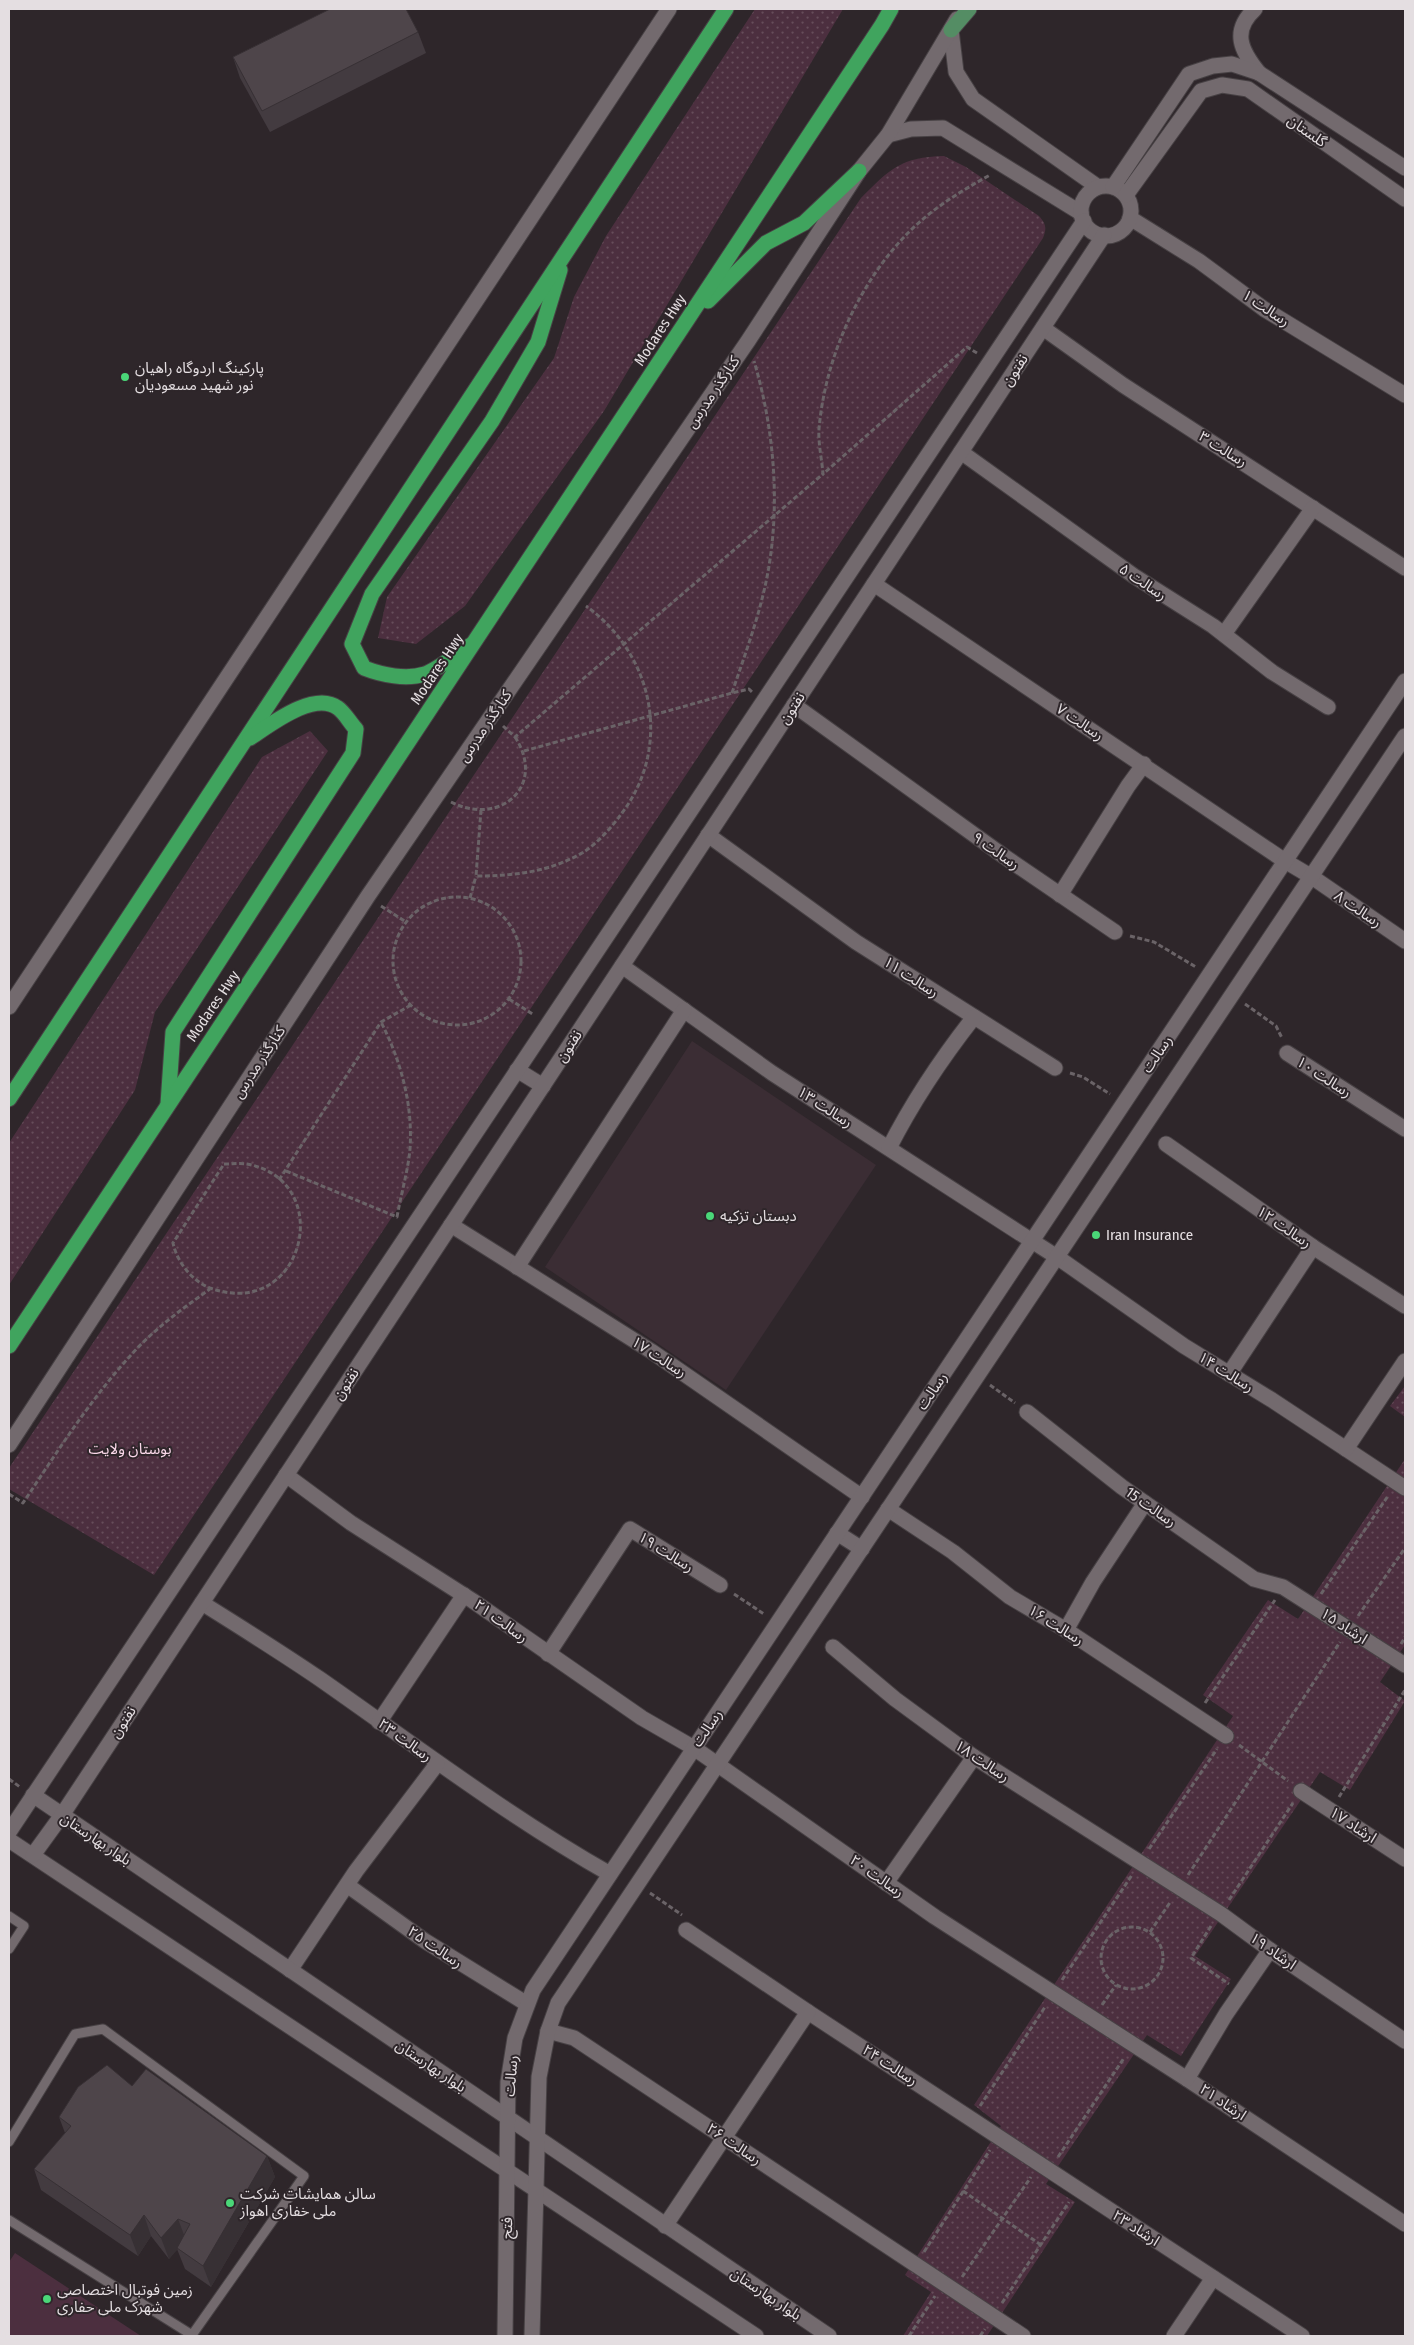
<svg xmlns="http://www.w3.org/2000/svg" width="1414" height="2345" viewBox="0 0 1414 2345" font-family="'Fira Sans Condensed','Noto Sans Arabic',sans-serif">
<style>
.built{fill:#3b2d34}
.grass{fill:url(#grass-dots)}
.garden{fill:#4c2f3f}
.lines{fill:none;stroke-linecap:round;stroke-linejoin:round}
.lane-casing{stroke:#474144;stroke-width:11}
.street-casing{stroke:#474144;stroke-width:17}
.secondary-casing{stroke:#474144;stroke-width:17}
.primary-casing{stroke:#474144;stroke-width:17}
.highway-casing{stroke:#474144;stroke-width:17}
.path{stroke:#6a6367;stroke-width:3;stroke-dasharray:5 2.5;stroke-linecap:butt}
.lane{stroke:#736a6e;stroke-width:9}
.street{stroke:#736a6e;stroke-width:15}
.secondary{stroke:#736a6e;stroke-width:15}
.primary{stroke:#548d64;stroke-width:15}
.highway{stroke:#40a45e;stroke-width:15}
.wall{fill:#433b40}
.shaded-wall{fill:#373034}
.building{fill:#4e454a;stroke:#373034}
.poi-dot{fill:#4ad778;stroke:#2e262a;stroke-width:2}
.labels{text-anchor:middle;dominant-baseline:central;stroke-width:4;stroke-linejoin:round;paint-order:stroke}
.street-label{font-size:15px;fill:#e4dee1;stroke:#2e262a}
.poi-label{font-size:15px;fill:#e4dee1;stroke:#2e262a;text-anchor:start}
.park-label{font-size:15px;fill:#f9d7e8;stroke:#2e262a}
</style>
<defs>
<pattern id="grass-dots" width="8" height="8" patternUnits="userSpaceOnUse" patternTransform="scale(1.25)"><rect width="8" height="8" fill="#4c2f3f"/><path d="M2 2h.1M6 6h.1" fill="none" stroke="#664d5a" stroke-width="1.8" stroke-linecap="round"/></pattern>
</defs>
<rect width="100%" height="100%" fill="#2e262a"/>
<polygon class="built" points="692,1041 876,1165 726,1390 545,1267"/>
<g class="grass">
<polygon points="755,9 843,9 604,411 465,606 416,644 378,638 387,597 554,358 574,297 606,236"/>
<path d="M944,156L966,167L1039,216C1046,224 1047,228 1043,238L154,1575L9,1489V1468L861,198C890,169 901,157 944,156Z"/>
<polygon points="310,731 328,751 155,1012 135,1090 9,1285 9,1143 262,757"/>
<polygon points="1405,1386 1405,1417 1390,1406"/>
<polygon points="1405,1459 1405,1645 1380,1682 1405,1701 1350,1790 1320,1772 1195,1956 1231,1979 1181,2056 1147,2035 1046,2184 1075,2202 987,2336 903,2336 931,2292 905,2275 1001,2126 974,2105 1233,1716 1203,1695 1268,1600 1298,1619"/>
</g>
<polygon class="garden" points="15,2253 141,2336 9,2336 9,2262"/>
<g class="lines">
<g class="lane-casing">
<g id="lane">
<polyline points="9,1916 24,1926 9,1949"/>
<polyline points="9,2142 75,2034 103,2029 304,2176 192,2335 9,2220"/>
</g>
</g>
<g class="street-casing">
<g id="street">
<path d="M1255,9C1231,31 1241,51 1259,73"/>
<polyline points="1130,218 1199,261 1264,309 1405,395"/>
<polyline points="1043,328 1123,385 1405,568"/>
<polyline points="961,452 1134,576 1213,626 1272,672 1328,707"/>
<polyline points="874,584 1285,861"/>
<polyline points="1224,634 1313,508"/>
<polyline points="794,705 1005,857 1115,932"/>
<polyline points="708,835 856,942 1055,1068"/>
<polyline points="1312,877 1405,941"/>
<polyline points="1060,895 1128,786 1144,764"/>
<polyline points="622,966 772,1073 1032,1241"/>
<polyline points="1287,1053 1405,1129"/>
<polyline points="1166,1144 1313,1247 1405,1306"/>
<path d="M889,1148C913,1101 941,1059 974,1017"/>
<polyline points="451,1225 651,1351 862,1497"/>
<polyline points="1057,1257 1184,1346 1272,1400 1405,1488"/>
<polyline points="517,1267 684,1010"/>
<polyline points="1229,1374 1313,1247"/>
<polyline points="1027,1412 1122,1487 1254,1579 1283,1587 1405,1665"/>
<polyline points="1346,1449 1405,1361"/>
<polyline points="286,1475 351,1523 473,1601 642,1718 694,1748 935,1917 1187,2079 1405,2224"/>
<polyline points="888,1509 953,1552 1010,1597 1066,1630 1226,1736"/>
<path d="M202,1603C242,1628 282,1653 320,1679C416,1746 508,1816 610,1874"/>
<polyline points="1066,1630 1093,1582 1145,1503"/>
<polyline points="833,1647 895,1699 974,1757 1221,1914 1270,1950 1405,2041"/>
<polyline points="548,1654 630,1529 720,1585"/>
<polyline points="379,1722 464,1595"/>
<polyline points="1301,1791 1405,1859"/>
<polyline points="886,1883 974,1757"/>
<polyline points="347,1885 425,1941 527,2004"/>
<polyline points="290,1970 356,1871 437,1764"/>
<polyline points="808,2012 1302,2336"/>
<polyline points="548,2031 574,2038 1023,2336"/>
<polyline points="1187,2079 1226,2014 1270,1950"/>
<polyline points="665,2226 808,2012 686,1930"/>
<polyline points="1174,2336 1213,2278"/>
</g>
</g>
<g class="secondary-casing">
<g id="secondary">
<polyline points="951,30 956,72 973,99 1098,187"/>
<polyline points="888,135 911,129 943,128 1081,213"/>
<circle cx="1106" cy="211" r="25"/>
<polyline points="1113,187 1189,74 1213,66 1232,64 1259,73 1405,168"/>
<polyline points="1126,195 1201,91 1222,85 1248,89 1405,199"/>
<polyline points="1285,861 1312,877"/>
<polyline points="9,1007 669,9"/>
<polyline points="517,1070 543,1086"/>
<polyline points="1032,1241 1057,1257"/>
<polyline points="9,1445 368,896 748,341 859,171 888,135 957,19"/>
<polyline points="837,1533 862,1549"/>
<polyline points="33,1795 829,2336"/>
<polyline points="9,1832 1084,221"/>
<polyline points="9,1840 756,2336"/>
<polyline points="33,1855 62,1815 1104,235"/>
<polyline points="505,2336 508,2082 515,2038 533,1990 1405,681"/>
<polyline points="532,2336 539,2077 548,2031 558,2003 1405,736"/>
</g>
</g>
<g class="primary-casing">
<polyline id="primary" points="951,30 969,9"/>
</g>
<g class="highway-casing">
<g id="highway">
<polyline points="708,301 766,243 804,223 859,171"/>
<path d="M471,645C458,653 439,669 425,674C406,680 382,675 364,668L352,644L372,594L492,421L538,342L560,270"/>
<polyline points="9,1099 726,9"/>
<path d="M168,1104L173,1032L353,753L356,729C350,723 345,713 338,708C314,690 270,725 250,738"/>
<polyline points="9,1346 882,25 891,9"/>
</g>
</g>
<g class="path">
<path d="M977,353L967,347L823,474C822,460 818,443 819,429C825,358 859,282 909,232C933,208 961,191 990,175"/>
<path d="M732,693C743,660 755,628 763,595C782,519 776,435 754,361"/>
<polyline points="503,726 515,737 823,474"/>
<polyline points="524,751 732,693 749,689 752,692"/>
<path d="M451,802C500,827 547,786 515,737"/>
<path d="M481,810L476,876C514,876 549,872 582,853C597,844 612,827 622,813C673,745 653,654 586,606"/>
<circle cx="457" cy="961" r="64"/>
<polyline points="470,898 476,876"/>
<polyline points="381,906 406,922"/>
<polyline points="1130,936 1154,942 1196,967"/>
<polyline points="509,999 534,1015"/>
<polyline points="1245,1004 1276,1026 1282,1038"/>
<polyline points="1070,1073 1083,1077 1110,1094"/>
<path d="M224,1164C232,1164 240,1163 247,1164C338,1181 304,1322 210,1288C192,1281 177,1262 173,1243Z"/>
<path d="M286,1171L397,1217C401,1194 408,1171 410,1149C413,1105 401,1061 381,1022"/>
<polyline points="279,1180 381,1022 411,1005"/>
<polyline points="990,1385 1015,1403"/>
<path d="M9,1494L23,1503C57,1452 90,1400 131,1355C154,1329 182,1309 210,1289"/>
<polyline points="734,1594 764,1614"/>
<polyline points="1321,1594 1388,1496"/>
<polyline points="1358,1616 1405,1548"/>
<polyline points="1401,1644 1405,1637"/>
<polyline points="1205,1703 1275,1600"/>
<polyline points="1239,1745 1288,1781"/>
<polyline points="9,1779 20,1787"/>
<polyline points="1339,1797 1405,1690"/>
<polyline points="1149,1849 1217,1749"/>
<polyline points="1188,1875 1340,1642"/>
<polyline points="650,1893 682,1915"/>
<polyline points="1229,1900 1293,1803"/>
<polyline points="1211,1926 1191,1958 1229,1984"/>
<circle cx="1132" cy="1958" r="31"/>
<polyline points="1150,1932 1171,1901"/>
<polyline points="1062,1980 1132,1875"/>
<polyline points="1102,2005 1116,1985"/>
<polyline points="980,2106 1045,2007"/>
<polyline points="1058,2157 1124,2058"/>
<polyline points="963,2191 1041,2245"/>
<polyline points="924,2252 990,2150"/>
<polyline points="962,2277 1031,2177"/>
<polyline points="1002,2303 1069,2202"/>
<polyline points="909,2336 935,2296"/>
<polyline points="980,2336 985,2329"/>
</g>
<use href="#lane" class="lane"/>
<use href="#street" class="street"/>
<use href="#secondary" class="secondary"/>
<use href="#primary" class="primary"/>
<use href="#highway" class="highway"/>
</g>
<g class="wall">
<polygon points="418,32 426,53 270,132 240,78 233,57"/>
<polygon points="132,2086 267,2156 275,2177 211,2287 185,2269 177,2249 169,2259 151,2236 138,2256 41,2190 34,2169 65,2133 59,2117"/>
</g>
<g class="shaded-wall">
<polygon points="267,2156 275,2177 211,2287 203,2266"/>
<polygon points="144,2215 151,2236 138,2256 130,2235"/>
<polygon points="178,2219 186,2240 169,2259 161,2238"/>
</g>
<g class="building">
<polygon points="330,9 406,9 418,32 262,111 233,57"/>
<polygon points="107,2065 132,2086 146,2069 267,2156 203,2266 177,2248 190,2224 178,2219 161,2238 144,2215 130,2235 34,2169 71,2126 59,2117 78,2087"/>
</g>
<g class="poi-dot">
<circle cx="125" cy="377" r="5"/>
<circle cx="710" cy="1216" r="5"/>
<circle cx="1096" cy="1235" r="5"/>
<circle cx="230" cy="2203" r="5"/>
<circle cx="47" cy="2299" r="5"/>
</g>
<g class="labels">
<g class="street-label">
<text transform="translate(1307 131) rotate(35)">گلستان</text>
<text transform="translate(1266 308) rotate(34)">رسالت ۱</text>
<text transform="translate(660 330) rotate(-57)">Modares Hwy</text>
<text transform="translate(1015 370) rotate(-57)">نفتون</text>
<text transform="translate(713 392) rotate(-56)">کنارگذر مدرس</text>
<text transform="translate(1223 449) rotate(32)">رسالت ۳</text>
<text transform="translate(1143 582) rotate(34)">رسالت ۵</text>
<text transform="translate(437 669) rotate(-56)">Modares Hwy</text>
<text transform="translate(792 708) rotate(-57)">نفتون</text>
<text transform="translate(1080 722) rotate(34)">رسالت ۷</text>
<text transform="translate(485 726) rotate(-56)">کنارگذر مدرس</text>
<text transform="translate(996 851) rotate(35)">رسالت ۹</text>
<text transform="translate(1358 909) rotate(34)">رسالت ۸</text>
<text transform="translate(911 977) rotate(33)">رسالت ۱۱</text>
<text transform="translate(213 1006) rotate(-56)">Modares Hwy</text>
<text transform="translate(569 1046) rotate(-57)">نفتون</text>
<text transform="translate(1157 1054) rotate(-56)">رسالت</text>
<text transform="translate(259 1062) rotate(-57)">کنارگذر مدرس</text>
<text transform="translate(1324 1077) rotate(33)">رسالت ۱۰</text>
<text transform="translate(825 1107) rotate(33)">رسالت ۱۳</text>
<text transform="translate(1284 1227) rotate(34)">رسالت ۱۲</text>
<text transform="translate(659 1357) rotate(33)">رسالت ۱۷</text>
<text transform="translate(1226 1372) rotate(32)">رسالت ۱۴</text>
<text transform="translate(346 1384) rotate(-57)">نفتون</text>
<text transform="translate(932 1391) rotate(-56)">رسالت</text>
<text transform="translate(1151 1507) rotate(35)">رسالت 15</text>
<text transform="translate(666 1552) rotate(32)">رسالت ۱۹</text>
<text transform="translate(501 1621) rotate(36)">رسالت ۲۱</text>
<text transform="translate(1056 1625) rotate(32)">رسالت ۱۶</text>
<text transform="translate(1344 1626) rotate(33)">ارشاد ۱۵</text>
<text transform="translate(123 1722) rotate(-57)">نفتون</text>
<text transform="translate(707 1728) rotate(-56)">رسالت</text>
<text transform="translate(405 1740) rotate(36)">رسالت ۲۳</text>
<text transform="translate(982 1761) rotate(34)">رسالت ۱۸</text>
<text transform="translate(1353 1825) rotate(33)">ارشاد ۱۷</text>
<text transform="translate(96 1839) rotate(34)">بلوار بهارستان</text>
<text transform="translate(877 1876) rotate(35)">رسالت ٢٠</text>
<text transform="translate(435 1947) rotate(34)">رسالت ۲۵</text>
<text transform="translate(1273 1951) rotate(35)">ارشاد ۱۹</text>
<text transform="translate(890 2065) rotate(33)">رسالت ۲۴</text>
<text transform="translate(431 2066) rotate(34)">بلوار بهارستان</text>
<text transform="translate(511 2076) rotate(-85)">رسالت</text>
<text transform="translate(1223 2102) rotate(34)">ارشاد ۲۱</text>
<text transform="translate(734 2144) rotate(34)">رسالت ۲۶</text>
<text transform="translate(507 2228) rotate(-89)">فتح</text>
<text transform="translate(1136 2228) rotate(33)">ارشاد ۲۳</text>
<text transform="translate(766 2294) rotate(34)">بلوار بهارستان</text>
</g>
<g class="poi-label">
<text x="135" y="368">پارکینگ اردوگاه راهیان<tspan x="135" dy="17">نور شهید مسعودیان</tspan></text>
<text x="720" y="1216">دبستان تزکیه</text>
<text x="1106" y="1235">Iran Insurance</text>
<text x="240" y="2194">سالن همایشات شرکت<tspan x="240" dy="17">ملی خفاری اهواز</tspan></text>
<text x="57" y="2290">زمین فوتبال اختصاصی<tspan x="57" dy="17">شهرک ملی حفاری</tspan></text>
</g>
<g class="park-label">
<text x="130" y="1449">بوستان ولایت</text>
</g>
</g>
<rect width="1414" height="2345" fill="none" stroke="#e4dee1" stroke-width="20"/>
</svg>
